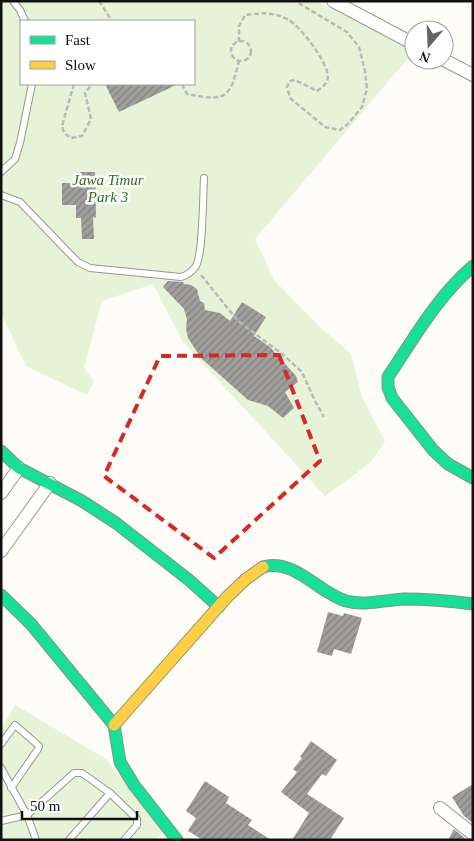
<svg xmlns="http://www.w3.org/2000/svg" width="474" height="841" viewBox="0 0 474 841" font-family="'Times New Roman',serif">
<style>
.green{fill:#e7f3d7;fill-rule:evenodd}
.building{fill:url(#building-hatch)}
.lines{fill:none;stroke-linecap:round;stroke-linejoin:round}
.lane-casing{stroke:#979795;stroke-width:8}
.street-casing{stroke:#979795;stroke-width:14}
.fast-casing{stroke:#8e8d8b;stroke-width:13}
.slow-casing{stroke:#8e8d8b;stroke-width:13}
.path{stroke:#b9b9b8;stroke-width:2.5;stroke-dasharray:5 2.5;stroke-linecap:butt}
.lane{stroke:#fffffe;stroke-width:6}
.street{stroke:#fffffe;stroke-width:12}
.fast{stroke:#16e098;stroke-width:11}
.slow{stroke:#ffcf43;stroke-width:11}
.marked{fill:none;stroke:#d62828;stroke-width:4;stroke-dasharray:10 6;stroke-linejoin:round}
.labels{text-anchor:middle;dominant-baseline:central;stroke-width:5;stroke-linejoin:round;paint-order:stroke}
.park-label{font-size:15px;font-style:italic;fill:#2f6b1f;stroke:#fff}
</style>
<defs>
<pattern id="building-hatch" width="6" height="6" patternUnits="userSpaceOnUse" patternTransform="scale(1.25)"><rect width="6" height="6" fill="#a19f9c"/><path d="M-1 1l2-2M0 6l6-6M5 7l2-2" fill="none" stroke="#82807e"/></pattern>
</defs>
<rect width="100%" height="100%" fill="#fdfcf7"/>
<g class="green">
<path d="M1,1H317L414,51L255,239L274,280L321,328L351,354L362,397L385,441L370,463L325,496L183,342L153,284L102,301L84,368L94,382L87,395L26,366L1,313ZM21,21H194V84H21Z"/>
<polygon points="15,705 106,759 163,832 156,840 1,840 1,729"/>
</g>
<g class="building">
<polygon points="105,84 178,84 119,112"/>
<polygon points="77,172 95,172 96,218 93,217 94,239 82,239 81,218 76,218 76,205 62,205 62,183 77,183"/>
<polygon points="168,281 183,282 184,284 191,285 197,289 200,301 204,303 205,310 220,313 230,321 242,302 266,317 254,336 270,347 296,376 298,382 285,392 294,408 283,418 268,406 248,400 201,358 188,338 186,329 187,319 184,309 163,287"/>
<polygon points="328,612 343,616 344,613 362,618 351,654 334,649 332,656 317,652"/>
<polygon points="311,741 337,760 326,776 322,774 307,794 344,818 330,840 292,840 309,813 281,792 297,772 293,769 302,758 300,757"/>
<polygon points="205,781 229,797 226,803 252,820 248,825 271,840 203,840 188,831 196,818 186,811"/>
<polygon points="473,784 473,823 464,816 452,797"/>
<polygon points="454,829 467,840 448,840"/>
</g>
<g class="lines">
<g class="lane-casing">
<g id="lane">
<polyline points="13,1 20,10 25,21"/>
<polyline points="1,172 15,159 20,143 32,84"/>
<path d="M1,195L20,202L71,255L78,262L90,268L181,277C188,275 192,272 196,266C203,254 203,195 204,178"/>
<polyline points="1,744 15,725 39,746 38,749 11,788"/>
<polyline points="1,768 27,815 36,840"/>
<polyline points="1,821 27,815 74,773 82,773 110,793 137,819 137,825 124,840"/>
<polyline points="69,840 110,793"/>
</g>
</g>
<g class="street-casing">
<g id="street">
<polyline points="333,1 414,44"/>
<polyline points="444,60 473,75"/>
<polyline points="1,493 19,468"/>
<polyline points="1,551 50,483"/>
<polyline points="440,808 473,834"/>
</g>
</g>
<g class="fast-casing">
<g id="fast">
<path d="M473,266C437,297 414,338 388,377V387L392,398L433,450L448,464L473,478"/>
<polyline points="1,451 19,468 82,501 116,523 189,580 219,607"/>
<path d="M263,567C294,558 319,593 346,601C365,606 385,600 404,599C427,599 450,601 473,604"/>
<polyline points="1,595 31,624 114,725 120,762 134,785 177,840"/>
</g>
</g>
<g class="slow-casing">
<polyline id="slow" points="114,725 227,597 246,579 263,567"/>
</g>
<g class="path">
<polyline points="99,1 112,21"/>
<circle cx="241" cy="51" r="10"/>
<path d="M239,42V26L245,15C261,13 273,12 287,19C300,25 327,62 328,76C328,83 323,87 317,91L295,80L290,81L287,87L290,98L325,127L340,130L348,124L362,107L367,89L365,71L359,47L347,32L295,1"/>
<polyline points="74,84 62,126 64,133 71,138 82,136 91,119 85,93 92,84"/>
<path d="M182,84L187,94C227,102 230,98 239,61"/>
<polyline points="201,275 238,321 281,353 302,372 314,399 324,417"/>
</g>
<use href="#lane" class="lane"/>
<use href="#street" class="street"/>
<use href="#fast" class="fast"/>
<use href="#slow" class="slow"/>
</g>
<path class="marked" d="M279,355L320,461L214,558L104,476L160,356Z"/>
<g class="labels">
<g class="park-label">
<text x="108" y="180">Jawa Timur<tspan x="108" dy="17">Park 3</tspan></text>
</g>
</g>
<rect width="474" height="841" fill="none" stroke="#111111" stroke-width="5"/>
<rect x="20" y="20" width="175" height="65" fill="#ffffff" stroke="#a0a0a0"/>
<rect x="30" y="36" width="25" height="8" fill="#16e098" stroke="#a0a0a0"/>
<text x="65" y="45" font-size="15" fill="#111111">Fast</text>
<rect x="30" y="61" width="25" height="8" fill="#ffcf43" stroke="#a0a0a0"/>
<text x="65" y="70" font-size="15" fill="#111111">Slow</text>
<g transform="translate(429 45) rotate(199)"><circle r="24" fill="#ffffff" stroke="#a0a0a0"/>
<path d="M0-4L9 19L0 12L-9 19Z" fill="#646362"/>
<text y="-8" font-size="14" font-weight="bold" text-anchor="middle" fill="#111111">N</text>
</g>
<path d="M22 811v8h115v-8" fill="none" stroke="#111111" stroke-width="2.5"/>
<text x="30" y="811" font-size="15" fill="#111111" stroke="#ffffff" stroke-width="4" paint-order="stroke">50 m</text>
</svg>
